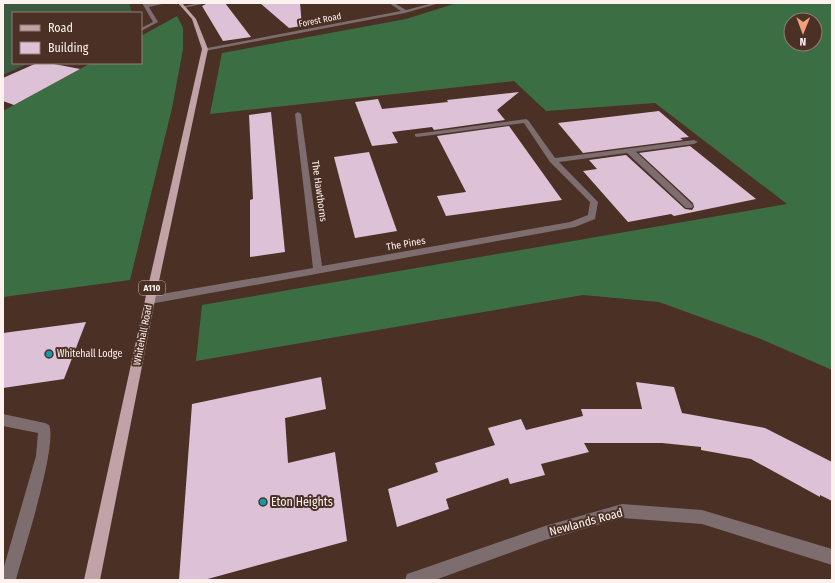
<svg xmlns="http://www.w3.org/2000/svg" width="835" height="583" viewBox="0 0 835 583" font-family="'Fira Sans Condensed',sans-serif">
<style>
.green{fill:#3c5a40}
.forest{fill:#3c6e44;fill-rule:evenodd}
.building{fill:#ddc1d7}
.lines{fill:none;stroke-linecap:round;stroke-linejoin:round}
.service{fill:#7d6d6f;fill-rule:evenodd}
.minor{fill:#7d6d6f;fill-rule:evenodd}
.primary{fill:#c1a2a6;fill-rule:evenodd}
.culture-dot{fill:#0f9aa8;stroke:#4b3025;stroke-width:1.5}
.labels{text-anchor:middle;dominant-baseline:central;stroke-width:4;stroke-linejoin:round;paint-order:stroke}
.far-street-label{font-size:9px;fill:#fdf2ed;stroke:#4b3025}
.shield{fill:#4b3025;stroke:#c8b8b1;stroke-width:1}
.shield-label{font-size:9px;font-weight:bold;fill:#fdf2ed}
.street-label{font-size:10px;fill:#fdf2ed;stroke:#4b3025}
.poi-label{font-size:10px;fill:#fdf2ed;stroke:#4b3025;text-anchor:start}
.near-poi-label{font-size:12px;fill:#fdf2ed;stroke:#4b3025;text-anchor:start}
.near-street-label{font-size:12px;fill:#fdf2ed;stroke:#4b3025}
</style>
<rect width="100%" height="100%" fill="#4b3025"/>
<polygon class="green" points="3,3 129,3 132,13 13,13 13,63 29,63 3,75"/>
<g class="forest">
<path d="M457,3H832V370L761,339L659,302L583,295L196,361L202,305L787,204L655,103L546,111L514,81L210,114L222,53L406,19ZM791,20H815V44H791Z"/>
<polygon points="177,16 183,28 183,49 172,108 130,280 3,297 3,111 91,63 141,63 141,36"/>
</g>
<g class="building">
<polygon points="208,3 225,3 251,37 223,41 202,6"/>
<polygon points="260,3 300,3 302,26 289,28"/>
<polygon points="37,63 49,63 80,69 14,105 3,101 3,78"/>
<polygon points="519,92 497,110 505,120 434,130 432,127 392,132 398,143 372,146 355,102 378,99 382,109 448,102 447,100"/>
<polygon points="659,111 689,137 680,138 683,140 583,153 558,123"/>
<polygon points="271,112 285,252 250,257 250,200 253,199 249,115"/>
<polygon points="509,126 562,200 446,216 437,196 466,192 437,136"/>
<polygon points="690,146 756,199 674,216 671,214 628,222 583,171 597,169 589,160 626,155 685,209 692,210 694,207 693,203 639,153"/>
<polygon points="369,152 397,231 355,238 334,157"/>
<polygon points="86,322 64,379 3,388 3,333"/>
<polygon points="321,377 326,409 285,418 288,463 335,452 347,541 204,580 179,580 192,404"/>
<polygon points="636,382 674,387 682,413 765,428 832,462 832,501 820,495 820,497 751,459 701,450 701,447 662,443 584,443 589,452 541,464 545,475 510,484 508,478 446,499 449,509 397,527 388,489 438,472 435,463 495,445 488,428 521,419 526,430 583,416 581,409 642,409"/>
</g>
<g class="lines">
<g class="service">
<polygon points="142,3 147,4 166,3 149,7 158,22 141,31 141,28 153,22"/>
<polygon points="198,3 207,3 183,8 181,7"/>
<polygon points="627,149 633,149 692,204 693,206 692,208 686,208 627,153"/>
</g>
<g class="minor">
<polygon points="389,3 394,3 406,10 433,3 440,3 405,13 205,51 202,49 401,11"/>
<polygon points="298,112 301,114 322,266 570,222 588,215 590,202 550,162 524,123 417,137 415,136 415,134 526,119 528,120 555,158 694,140 698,142 694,144 559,162 598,202 595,219 575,227 150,304 146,303 145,300 146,297 150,296 313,268 295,114"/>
<path d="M3,414L45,423L49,425C58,445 23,553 16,580H3V570L36,456L38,433L3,426Z"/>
<polygon points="622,504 702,510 832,549 832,565 702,524 622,518 545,540 435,580 405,580 407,574 413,572 545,526"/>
</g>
<polygon class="primary" points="178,3 182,3 196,19 208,49 155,300 100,580 84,580 145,300 202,49 192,19"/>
</g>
<g class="culture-dot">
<circle cx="49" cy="354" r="4"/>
<circle cx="263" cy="502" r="4"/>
</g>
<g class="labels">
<g class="far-street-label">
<text transform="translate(320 20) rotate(-11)">Forest Road</text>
</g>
<rect class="shield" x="139" y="281" width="26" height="14" rx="3"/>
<g class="shield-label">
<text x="152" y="288">A110</text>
</g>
<g class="street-label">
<text transform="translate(319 191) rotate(82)">The Hawthorns</text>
<text transform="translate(406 244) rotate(-10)">The Pines</text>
<text transform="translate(143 335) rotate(-79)">Whitehall Road</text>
</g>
<g class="poi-label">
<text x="57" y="354">Whitehall Lodge</text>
</g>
<g class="near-poi-label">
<text x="271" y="502">Eton Heights</text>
</g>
<g class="near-street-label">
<text transform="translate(586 522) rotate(-15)">Newlands Road</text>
</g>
</g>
<rect width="835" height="583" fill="none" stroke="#fdf2ed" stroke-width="8"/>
<rect x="12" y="12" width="130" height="52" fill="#4b3025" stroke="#927e75"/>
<rect x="20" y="25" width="20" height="6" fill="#c1a2a6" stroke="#927e75"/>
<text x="48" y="32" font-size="12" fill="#fdf2ed">Road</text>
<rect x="20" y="42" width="20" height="12" fill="#ddc1d7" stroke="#927e75"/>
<text x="48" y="52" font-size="12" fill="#fdf2ed">Building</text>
<g transform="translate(803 32) rotate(181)"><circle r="19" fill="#4b3025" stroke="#927e75"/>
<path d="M0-3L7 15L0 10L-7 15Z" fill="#f0a27a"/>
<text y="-6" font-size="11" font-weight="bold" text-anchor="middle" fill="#fdf2ed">N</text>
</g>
</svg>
